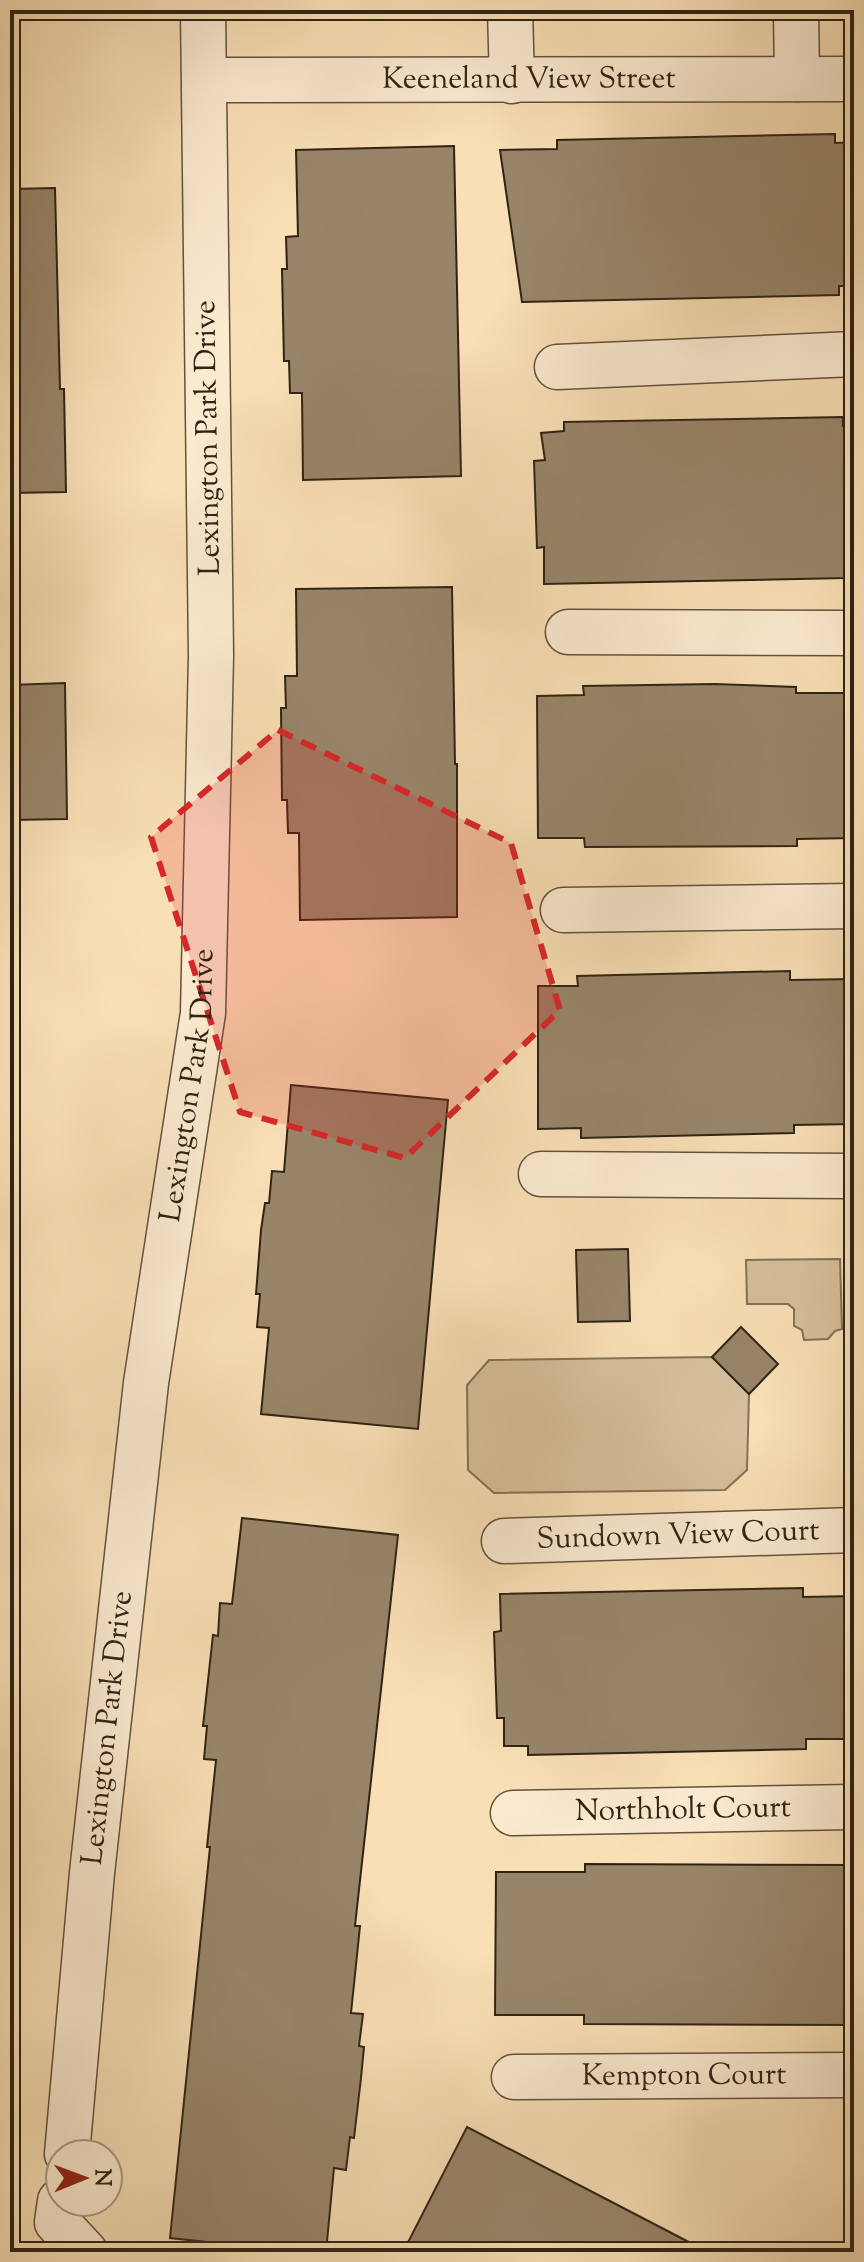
<svg xmlns="http://www.w3.org/2000/svg" width="864" height="2262" viewBox="0 0 864 2262" font-family="'Sorts Mill Goudy',serif">
<style>
.green{fill:#d7bf9b;stroke:#837158;stroke-width:2}
.building{fill:#988569;stroke:#2f2315;stroke-width:2}
.lines{fill:none;stroke-linecap:round;stroke-linejoin:round}
.street-casing{stroke:#62523d;stroke-width:47}
.street{stroke:#fbead0;stroke-width:44}
.marked{fill:#d62828;fill-opacity:0.2;stroke:#d62828;stroke-width:6;stroke-dasharray:16 10;stroke-linejoin:round}
.labels{text-anchor:middle;dominant-baseline:central;stroke-width:6;stroke-linejoin:round;paint-order:stroke}
.street-label{font-size:30px;fill:#2f2315;stroke:#fbead0}
</style>
<rect width="100%" height="100%" fill="#f9dfb6"/>
<filter id="stains"><feTurbulence type="fractalNoise" baseFrequency=".0025" numOctaves="4"/><feColorMatrix values="0 0 0 0 .2 0 0 0 0 .09 0 0 0 0 .02 0 0 0 .5 -.17"/></filter>
<radialGradient id="worn" r=".72"><stop offset=".6" stop-color="#630" stop-opacity="0"/><stop offset="1" stop-color="#630" stop-opacity=".3"/></radialGradient>
<g class="green">
<polygon points="840,1259 842,1329 835,1331 828,1339 804,1340 802,1330 794,1326 794,1309 788,1304 747,1304 746,1260"/>
<polygon points="712,1357 749,1394 747,1470 725,1490 494,1493 468,1470 467,1385 489,1360"/>
</g>
<g class="building">
<polygon points="835,134 835,143 854,142 854,286 839,286 839,295 522,302 500,150 557,149 557,140"/>
<polygon points="454,146 461,476 303,480 302,393 290,393 289,361 284,361 282,269 287,269 286,237 298,236 296,150"/>
<polygon points="55,188 60,389 64,389 66,492 10,493 10,189"/>
<polygon points="843,417 843,426 854,425 854,568 846,569 846,578 544,584 544,547 537,548 534,461 545,460 541,433 564,431 564,422"/>
<polygon points="452,587 455,764 457,764 457,917 300,920 299,833 288,833 287,800 282,800 281,708 286,708 285,676 297,676 296,589"/>
<polygon points="65,683 67,819 10,820 10,685"/>
<polygon points="715,684 796,687 796,693 854,693 854,838 797,839 797,846 585,847 584,838 538,838 537,696 584,695 583,686"/>
<polygon points="790,971 790,980 854,979 854,1124 794,1125 794,1133 581,1138 581,1128 538,1129 538,986 578,986 577,976"/>
<polygon points="291,1085 448,1100 418,1429 261,1414 269,1328 257,1327 260,1294 256,1294 261,1230 265,1203 269,1203 272,1171 284,1172"/>
<polygon points="628,1249 630,1321 578,1322 576,1250"/>
<polygon points="741,1327 778,1364 749,1394 712,1357"/>
<polygon points="242,1518 398,1535 355,1926 360,1926 351,2013 363,2014 359,2046 364,2047 361,2078 354,2138 350,2137 346,2170 334,2168 326,2252 300,2252 170,2238 210,1847 207,1847 216,1760 204,1759 207,1726 203,1726 213,1635 218,1636 220,1603 232,1604"/>
<polygon points="803,1588 803,1597 854,1596 854,1739 806,1739 806,1749 528,1755 528,1746 504,1746 504,1718 497,1718 494,1632 501,1631 500,1594"/>
<polygon points="585,1864 854,1865 854,2025 584,2024 584,2015 495,2015 496,1872 585,1872"/>
<polygon points="467,2127 606,2199 708,2252 403,2252"/>
</g>
<g class="lines">
<g class="street-casing">
<g id="street">
<polyline points="510,10 512,81"/>
<polyline points="796,10 797,79"/>
<path id="s1" d="M205,80L854,79"/>
<polyline points="557,367 854,354"/>
<polyline points="568,632 854,633"/>
<polyline points="563,910 854,906"/>
<polyline points="541,1174 854,1176"/>
<path id="s2" d="M504,1541L854,1530"/>
<path id="s3" d="M513,1813L854,1807"/>
<path id="s4" d="M514,2077L854,2075"/>
<path id="s5" d="M67,2154L92,1873L146,1383L203,1013L211,656L203,10"/>
<polyline points="60,2201 57,2222 85,2252"/>
</g>
</g>
<use href="#street" class="street"/>
</g>
<path class="marked" d="M278,730L511,843L560,1010L405,1158L240,1112L151,837Z"/>
<g class="labels">
<g class="street-label">
<text stroke="none"><textPath href="#s1" startOffset="324">Keeneland View Street</textPath></text>
<text transform="translate(209 438) rotate(-91)">Lexington Park Drive</text>
<text stroke="none"><textPath href="#s5" startOffset="1076">Lexington Park Drive</textPath></text>
<text stroke="none"><textPath href="#s2" startOffset="174">Sundown View Court</textPath></text>
<text stroke="none"><textPath href="#s5" startOffset="428">Lexington Park Drive</textPath></text>
<text stroke="none"><textPath href="#s3" startOffset="170">Northholt Court</textPath></text>
<text stroke="none"><textPath href="#s4" startOffset="170">Kempton Court</textPath></text>
</g>
</g>
<rect width="864" height="2262" fill="none" stroke="#f9dfb6" stroke-width="40"/>
<rect x="12" y="12" width="840" height="2238" fill="none" stroke="#2f2315" stroke-width="4"/>
<rect x="20" y="20" width="824" height="2222" fill="none" stroke="#2f2315" stroke-width="2"/>
<g transform="translate(84 2178) rotate(89)"><circle r="38" fill="#fbead0" stroke="#a99a85" stroke-width="2"/>
<path d="M0-6L14 30L0 20L-14 30Z" fill="#8f2418"/>
<text y="-12" font-size="22" font-weight="bold" text-anchor="middle" fill="#2f2315">N</text>
</g>
<rect width="100%" height="100%" filter="url(#stains)"/>
<rect width="100%" height="100%" fill="url(#worn)"/>
</svg>
